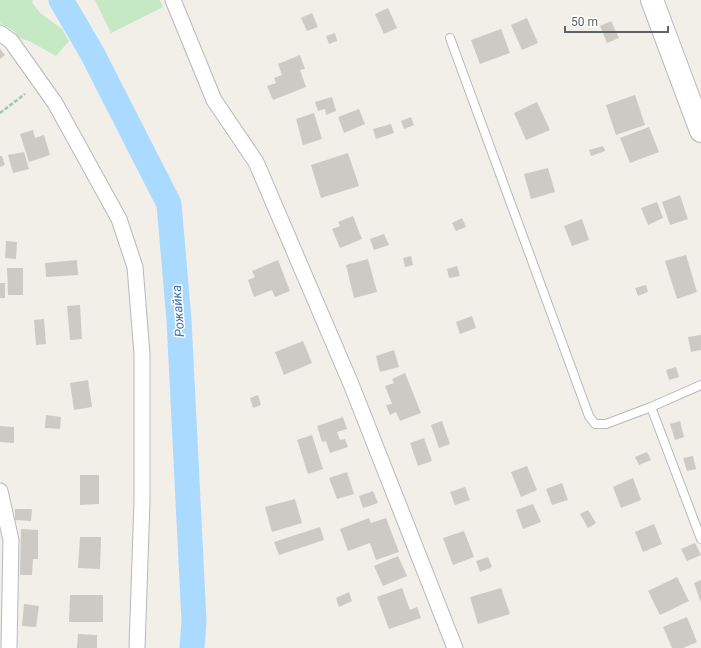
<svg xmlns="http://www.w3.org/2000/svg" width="701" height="648" viewBox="0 0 701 648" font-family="Roboto,sans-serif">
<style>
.green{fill:#c5e8c5}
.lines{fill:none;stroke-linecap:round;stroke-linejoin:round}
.river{stroke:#aadaff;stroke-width:25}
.building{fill:#cccac5}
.lane-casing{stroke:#b5b8bc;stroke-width:10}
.street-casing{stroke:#b5b8bc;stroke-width:17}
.secondary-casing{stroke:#b6babf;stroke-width:24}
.path{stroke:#9cc7a9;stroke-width:2.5;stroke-dasharray:4 2;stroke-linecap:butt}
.lane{stroke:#fff;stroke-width:8}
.street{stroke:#fff;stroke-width:15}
.secondary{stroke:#fff;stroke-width:22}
.labels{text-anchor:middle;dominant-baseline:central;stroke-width:3;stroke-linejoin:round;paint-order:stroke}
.water-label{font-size:13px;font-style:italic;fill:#4174aa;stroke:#fff}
</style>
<rect width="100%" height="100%" fill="#f1efe8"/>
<g class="green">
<polygon points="0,0 33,0 32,2 40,13 62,29 69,41 56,56 31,42 18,37 14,31 0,23"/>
<polygon points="95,0 160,0 163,7 111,33"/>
</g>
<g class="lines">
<polyline class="river" points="61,0 92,53 169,204 179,320 194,621 192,648"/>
</g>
<g class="building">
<polygon points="388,8 397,28 384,34 375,14"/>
<polygon points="312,13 318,27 307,31 301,18"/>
<polygon points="527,18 538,43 522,50 511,25"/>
<polygon points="611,21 619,38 607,43 600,26"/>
<polygon points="501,29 510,53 480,64 471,40"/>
<polygon points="335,33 337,41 329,44 326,36"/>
<polygon points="0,49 5,55 0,59"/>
<polygon points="300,55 305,69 300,70 306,87 273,100 267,86 276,83 274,78 282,75 278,64"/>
<polygon points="635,95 645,125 616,135 606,105"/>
<polygon points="332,97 336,111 326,115 325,109 318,111 315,102"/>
<polygon points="537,102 550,130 526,140 514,113"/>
<polygon points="359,109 365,124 344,133 338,117"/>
<polygon points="314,113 322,139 303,145 296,119"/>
<polygon points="411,117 414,125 404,129 401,121"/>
<polygon points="391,124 394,133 376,139 373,129"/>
<polygon points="649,127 659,152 630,163 620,138"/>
<polygon points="33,130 35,138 44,135 50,155 29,162 20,134"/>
<polygon points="603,146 605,151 591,156 589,150"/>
<polygon points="24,152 29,169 13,173 8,155"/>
<polygon points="348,153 359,186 321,198 311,165"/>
<polygon points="0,156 2,156 5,165 0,167"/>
<polygon points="548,168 555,192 531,199 524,174"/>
<polygon points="680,195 688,219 670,225 662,202"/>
<polygon points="657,202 663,218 648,225 641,208"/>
<polygon points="353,216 362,239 340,248 332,229 340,226 338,222"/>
<polygon points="462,218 466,227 456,231 452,223"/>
<polygon points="582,219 589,240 572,246 564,226"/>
<polygon points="384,234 389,245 374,250 370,239"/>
<polygon points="6,241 17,242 16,259 5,258"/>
<polygon points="686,255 697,292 677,299 665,261"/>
<polygon points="411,256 413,265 405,267 403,258"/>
<polygon points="368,259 377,292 354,298 346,265"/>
<polygon points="77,260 78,275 46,277 45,263"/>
<polygon points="278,260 290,291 275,297 272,290 254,297 248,280 255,277 252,271"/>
<polygon points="457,266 460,276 449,278 447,269"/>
<polygon points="7,268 23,268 23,295 8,295"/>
<rect x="0" y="283" width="5" height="15"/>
<polygon points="646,285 648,292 638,296 635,288"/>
<polygon points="80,305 82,339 70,340 67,306"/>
<polygon points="472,316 476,328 460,334 456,322"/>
<polygon points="44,319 46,344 36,345 34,320"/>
<polygon points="701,335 701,350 691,352 688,337"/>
<polygon points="303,341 312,363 284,375 275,352"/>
<polygon points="394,350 399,367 380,372 376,356"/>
<polygon points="676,367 679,377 669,380 666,370"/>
<polygon points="405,373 421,413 400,421 396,412 390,415 386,405 392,404 385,386 394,383 392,379"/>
<polygon points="88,380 92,407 74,410 70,383"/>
<polygon points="258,395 261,405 253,408 250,398"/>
<polygon points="46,415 61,417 60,429 45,428"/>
<polygon points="343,417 347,429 337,432 340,440 345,439 348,447 330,453 326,441 322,442 317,426"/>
<polygon points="442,421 450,444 439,448 431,425"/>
<polygon points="680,421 684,437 675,440 670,424"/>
<polygon points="0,426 14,427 14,443 0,442"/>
<polygon points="312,435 323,469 308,474 297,440"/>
<polygon points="424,438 432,461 418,466 410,443"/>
<polygon points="647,452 651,460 639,465 635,457"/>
<polygon points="693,456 696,469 687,471 683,458"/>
<polygon points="527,466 537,490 521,497 511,472"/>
<polygon points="347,472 354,494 337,499 329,478"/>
<polygon points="80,475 99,475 99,504 80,505"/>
<polygon points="633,478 641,500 621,508 613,487"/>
<polygon points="562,483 568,500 552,505 546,489"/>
<polygon points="465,487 470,500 455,505 450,492"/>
<polygon points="373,491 378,503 363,508 359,496"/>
<polygon points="295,499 302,523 272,532 265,507"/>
<polygon points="533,504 541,522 523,529 516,510"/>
<polygon points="15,509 32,509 31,521 15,520"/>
<polygon points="588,510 596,523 588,528 580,514"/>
<polygon points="369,518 371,523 386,518 399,552 376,560 370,543 348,551 340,529"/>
<polygon points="654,524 662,544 643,552 635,532"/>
<polygon points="320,527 324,540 279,555 274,542"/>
<polygon points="21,529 38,530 38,559 33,559 32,575 20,575"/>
<polygon points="464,531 474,557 453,565 443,538"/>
<polygon points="80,537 101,537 100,569 78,568"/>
<polygon points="695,543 701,555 687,561 681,549"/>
<polygon points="398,556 407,576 383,586 374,566"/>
<polygon points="488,557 492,567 480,572 476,561"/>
<polygon points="677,577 689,601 660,615 648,591"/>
<polygon points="701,580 701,603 694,583"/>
<polygon points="402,588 410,610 417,607 421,618 389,629 377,597"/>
<polygon points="501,588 510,614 478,624 470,597"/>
<polygon points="349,592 352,601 339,607 336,598"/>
<polygon points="70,595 103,595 103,622 69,622"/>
<polygon points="24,604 39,606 36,627 22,626"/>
<polygon points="687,617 697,642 683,648 672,648 663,627"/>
<polygon points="78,634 97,635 97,648 77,648"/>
</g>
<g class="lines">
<g class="lane-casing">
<g id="lane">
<polyline points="450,38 589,416 595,424 606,424 651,407 701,385"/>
<polyline points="651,407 701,539"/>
</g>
</g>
<g class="street-casing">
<g id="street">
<polyline points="173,0 214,100 256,162 351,384 455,648"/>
<polyline points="0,33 11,41 55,103 119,219 135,267 142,354 142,501 137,648"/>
<polyline points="0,491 11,540 9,648"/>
</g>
</g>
<g class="secondary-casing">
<polyline id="secondary" points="652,0 701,131"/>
</g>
<polyline class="path" points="0,113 25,94"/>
<use href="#lane" class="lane"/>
<use href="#street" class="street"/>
<use href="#secondary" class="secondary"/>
</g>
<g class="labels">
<g class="water-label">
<text transform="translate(178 311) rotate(-94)">Рожайка</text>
</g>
</g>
<path d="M565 26v6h103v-6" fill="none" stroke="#5f6368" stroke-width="2"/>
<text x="571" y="26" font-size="12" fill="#5f6368" stroke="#ffffff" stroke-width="3" paint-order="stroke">50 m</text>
</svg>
